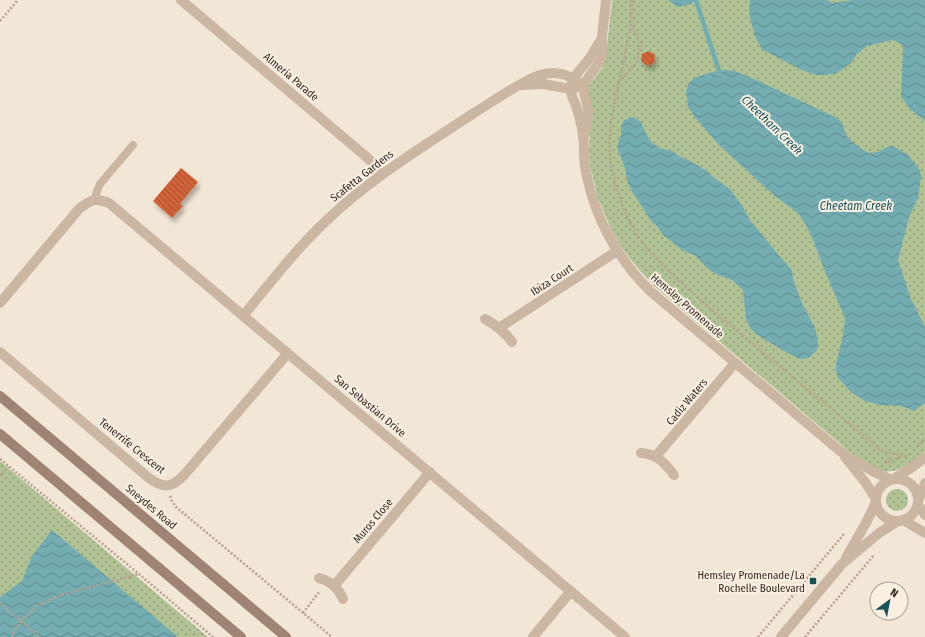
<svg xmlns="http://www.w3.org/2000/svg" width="925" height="637" viewBox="0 0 925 637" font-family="'Fira Sans Condensed',sans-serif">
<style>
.park{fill:url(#park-dots)}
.water{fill:url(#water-waves)}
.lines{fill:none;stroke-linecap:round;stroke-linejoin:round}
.stream{stroke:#73acb1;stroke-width:4.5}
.building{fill:url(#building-back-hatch);filter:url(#shadow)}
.path{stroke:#b7a08c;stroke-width:2.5;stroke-dasharray:2 2;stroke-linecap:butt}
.service{stroke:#cbb6a2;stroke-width:8}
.minor{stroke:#cbb6a2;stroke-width:10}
.secondary{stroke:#9f8473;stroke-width:10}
.poi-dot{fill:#185259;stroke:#faf0e2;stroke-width:1.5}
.labels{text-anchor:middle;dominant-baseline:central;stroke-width:4;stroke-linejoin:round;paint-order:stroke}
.street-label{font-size:11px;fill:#352a25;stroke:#faf0e2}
.poi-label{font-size:11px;fill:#352a25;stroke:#faf0e2;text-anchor:end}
.water-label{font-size:12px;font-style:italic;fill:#185259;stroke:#faf0e2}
</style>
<defs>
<pattern id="park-dots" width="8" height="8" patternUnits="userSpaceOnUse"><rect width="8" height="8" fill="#b1c295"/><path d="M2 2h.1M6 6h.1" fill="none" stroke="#919e79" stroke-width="1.8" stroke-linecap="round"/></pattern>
<pattern id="water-waves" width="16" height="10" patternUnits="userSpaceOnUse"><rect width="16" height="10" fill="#73acb1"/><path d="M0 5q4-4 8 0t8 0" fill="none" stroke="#5f8c90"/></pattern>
<pattern id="building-back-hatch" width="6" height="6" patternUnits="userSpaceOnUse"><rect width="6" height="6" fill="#cf6238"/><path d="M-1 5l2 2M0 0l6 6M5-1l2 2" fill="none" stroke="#a9512f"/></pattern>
<filter id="shadow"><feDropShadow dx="2.5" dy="4.5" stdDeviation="2" flood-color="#0004"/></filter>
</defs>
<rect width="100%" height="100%" fill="#f2e6d6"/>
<g class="park">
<path d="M612,0H925V451C921,456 916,460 910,463C884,481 873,467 850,452L654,286L642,273L630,259L620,245L612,231L605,215L598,198L590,166L589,150L590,129L588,93L590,84L602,68L606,56Z"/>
<polygon points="0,461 208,637 0,637"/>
<circle cx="897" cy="500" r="11"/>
</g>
<g class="water">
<polygon points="668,0 696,0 691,4 678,7"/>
<polygon points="750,0 828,0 832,3 852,0 925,0 925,121 910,109 901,97 903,50 903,45 893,40 867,46 857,54 851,63 837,73 825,75 816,75 802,70 763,50 756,39 751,22 749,11"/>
<path d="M719,70L735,71L756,80L835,117C846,124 841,126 847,136C852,143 861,148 868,153L878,152L887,147L893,146L908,155L920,170L921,178L918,198L909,217L898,260L911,299L925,327V403L914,411L902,406L880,405L865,401L851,392L838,378L836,371V364L843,335L845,318L824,269L812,237L803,220L798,213L776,197L718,144L694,116L688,107L686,91L689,83L694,78Z"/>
<polygon points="633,117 640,121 650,141 659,148 672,151 681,157 690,161 707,171 713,177 730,189 743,207 750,220 776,252 792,270 793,279 802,303 815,328 817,337 818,345 817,350 809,358 800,359 784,351 756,334 751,329 746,319 743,290 732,280 718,275 708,269 696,256 682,250 671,241 663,235 657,226 652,222 633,193 628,183 624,165 618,150 617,147 621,135 621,127 624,120"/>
<polygon points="52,530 178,637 0,637 0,597 22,581 32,556"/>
</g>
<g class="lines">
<polyline class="stream" points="696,0 720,74"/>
</g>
<g class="building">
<polygon points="649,51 655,55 654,63 648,66 641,61 642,54"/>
<polygon points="181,168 198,182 180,204 183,206 172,218 153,201"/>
</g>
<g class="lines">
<g class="path">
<path d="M632,0C632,15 630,30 627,45C620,82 608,117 610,156C612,182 625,216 639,238C654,259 675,277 694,294C716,314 738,332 761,351C793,377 825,404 857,430L880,450C888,454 898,453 906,457"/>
<polyline points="0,21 18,0"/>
<polyline points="618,83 637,62 641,44 631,24"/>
<polyline points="917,447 925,438"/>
<polyline points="0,459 139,574 213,637"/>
<polyline points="884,463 902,457"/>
<polyline points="0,476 8,466"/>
<polyline points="170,496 172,501 176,507 332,637"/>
<polyline points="0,603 40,637"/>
<polyline points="303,613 320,591"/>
<polyline points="12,637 13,633 21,621 38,605 61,595 139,574"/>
<polyline points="758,637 844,534"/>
<polyline points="805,637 874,555"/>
</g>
<polyline class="service" points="96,200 96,194 100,184 133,145"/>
<g class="minor">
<polyline points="181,0 363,154 372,162 381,175"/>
<path d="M602,38C598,44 594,52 589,59C582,69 572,75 571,89C570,95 574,100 576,106C579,115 582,126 583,136C585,146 583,156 585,166C593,214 616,257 650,291L840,451L874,472L890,479"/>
<polyline points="522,85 543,84 571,89 576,88"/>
<path d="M584,136C586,128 589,120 588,111C588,103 583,96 584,87C586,76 597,69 601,58C603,51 602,44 602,37C603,25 605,12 606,0"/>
<path d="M0,303L79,209C90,200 96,197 109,203L625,637"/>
<path d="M243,316C270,283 296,249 327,220C371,178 424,146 474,113C490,103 505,93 521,84C527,81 533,77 540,75C559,70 569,75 585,86"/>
<path d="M485,319C496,325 505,332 512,342"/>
<polyline points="499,328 617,251"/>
<path d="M0,352L149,478C164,489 172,488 185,474L288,353"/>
<path d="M641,453C657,454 665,463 674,475"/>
<polyline points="656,456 735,363"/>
<polyline points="845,457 865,482 876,499"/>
<polyline points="895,478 914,466 925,457"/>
<circle cx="897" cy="500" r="21"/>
<polyline points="918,501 925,483"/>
<polyline points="918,505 925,515"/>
<polyline points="903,520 925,533"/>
<polyline points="846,558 867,521 876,502"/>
<path d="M319,578C330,581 339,588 343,599"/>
<polyline points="334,586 430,472"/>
<polyline points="533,637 571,591"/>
<polyline points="781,637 842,564 879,533 898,521"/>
</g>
<g class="secondary">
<polyline points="0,396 286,637"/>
<polyline points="0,434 241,637"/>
</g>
</g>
<rect class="poi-dot" x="809" y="577" width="8" height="8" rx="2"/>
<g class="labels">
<g class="street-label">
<text transform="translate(291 77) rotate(40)">Almeria Parade</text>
<text transform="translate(362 176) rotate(-38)">Scafetta Gardens</text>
<text transform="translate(552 280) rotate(-33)">Ibiza Court</text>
<text transform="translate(687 306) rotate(41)">Hemsley Promenade</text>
<text transform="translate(687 402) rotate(-50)">Cadiz Waters</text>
<text transform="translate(370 406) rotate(40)">San Sebastian Drive</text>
<text transform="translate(132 446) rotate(39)">Tenerrife Crescent</text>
<text transform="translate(151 507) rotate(40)">Sneydes Road</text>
<text transform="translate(373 521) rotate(-50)">Muros Close</text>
</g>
<g class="poi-label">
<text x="805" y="575">Hemsley Promenade/La<tspan x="805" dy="13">Rochelle Boulevard</tspan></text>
</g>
<g class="water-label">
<text transform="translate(772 125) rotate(44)">Cheetham Creek</text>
<text x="856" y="206">Cheetam Creek</text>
</g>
</g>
<g transform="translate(889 601) rotate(32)"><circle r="19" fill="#faf0e2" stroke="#aba196"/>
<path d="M0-3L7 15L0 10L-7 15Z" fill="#185259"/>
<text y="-6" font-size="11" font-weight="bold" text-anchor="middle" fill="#352a25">N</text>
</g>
</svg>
